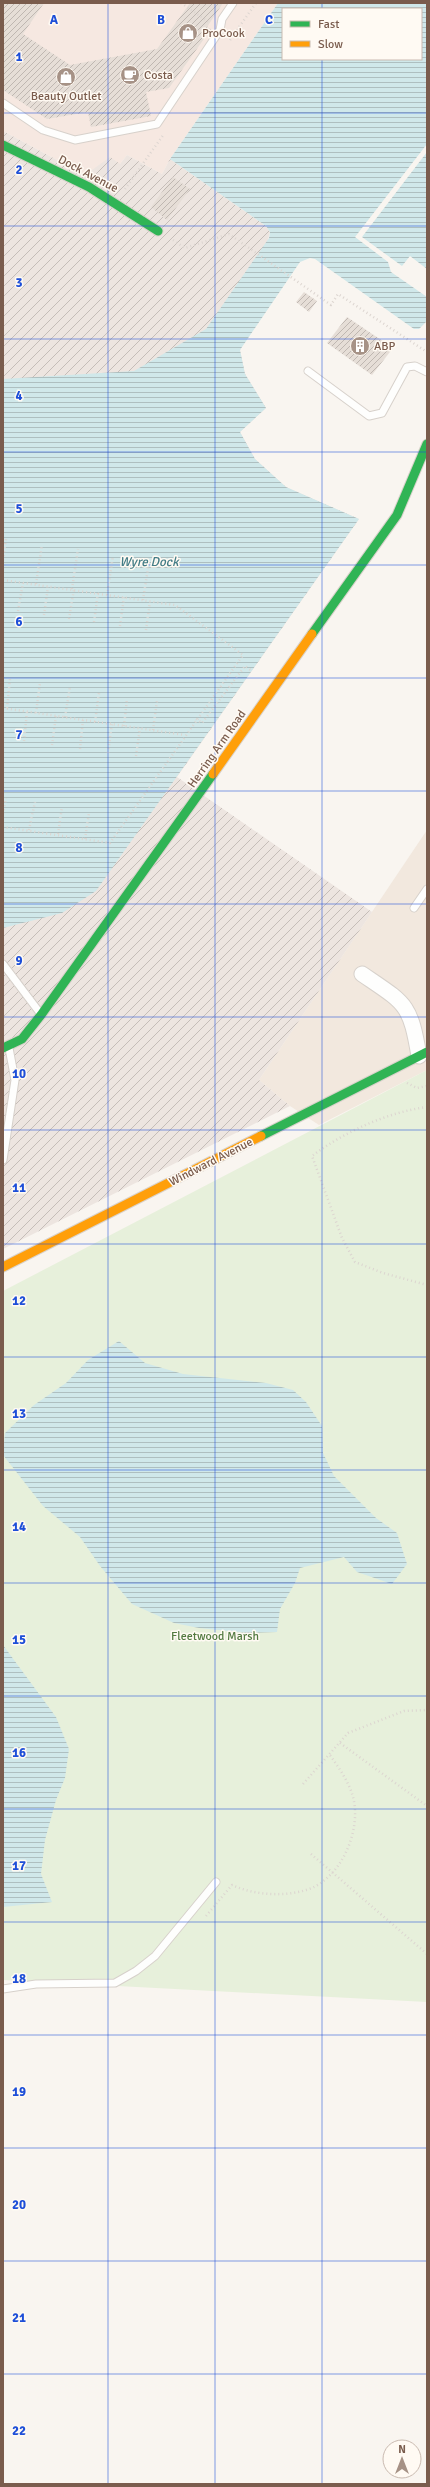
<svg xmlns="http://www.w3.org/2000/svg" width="430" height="2487" viewBox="0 0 430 2487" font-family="Signika,sans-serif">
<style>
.residential{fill:#f2e8de}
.commercial{fill:#f6e8e1}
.industrial{fill:url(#industrial-furrows)}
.park{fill:#e7f0db}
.water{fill:url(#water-rules);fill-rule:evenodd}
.pier{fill:#f9f5f0}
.building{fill:url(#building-hatch)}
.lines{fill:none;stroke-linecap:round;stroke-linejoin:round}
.lane-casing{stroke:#d7d1cb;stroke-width:9}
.street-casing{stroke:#d7d1cb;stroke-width:17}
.fast-casing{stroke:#d9d2cb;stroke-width:11}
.slow-casing{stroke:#d9d2cb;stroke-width:11}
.path{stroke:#dcd5d0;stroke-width:2.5;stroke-dasharray:1 3;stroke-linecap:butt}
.lane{stroke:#fefefd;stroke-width:7}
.street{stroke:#fefefd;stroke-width:15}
.fast{stroke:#30b455;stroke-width:9}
.slow{stroke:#ff9f0a;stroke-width:9}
.grid{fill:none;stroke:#1d4ed8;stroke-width:1;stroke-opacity:0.55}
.labels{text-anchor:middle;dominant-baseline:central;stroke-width:3;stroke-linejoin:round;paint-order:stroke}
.poi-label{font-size:12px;fill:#7a5c4d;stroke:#fffaf3;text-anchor:start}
.street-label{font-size:12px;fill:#7a5c4d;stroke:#fffaf3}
.park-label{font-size:12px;fill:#537a41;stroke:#fffaf3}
.water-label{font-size:13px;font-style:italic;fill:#437c86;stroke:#fffaf3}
.grid-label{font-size:13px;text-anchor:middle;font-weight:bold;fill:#1d4ed8;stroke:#fffaf3;stroke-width:3;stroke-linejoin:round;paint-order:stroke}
</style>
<defs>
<pattern id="industrial-furrows" width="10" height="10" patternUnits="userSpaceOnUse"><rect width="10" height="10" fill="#ede5e0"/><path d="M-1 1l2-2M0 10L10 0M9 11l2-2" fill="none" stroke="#c5bdb8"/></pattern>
<pattern id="water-rules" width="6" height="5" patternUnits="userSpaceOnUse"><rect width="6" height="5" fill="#d0e8ea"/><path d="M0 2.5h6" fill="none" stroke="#aebfc0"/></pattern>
<pattern id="building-hatch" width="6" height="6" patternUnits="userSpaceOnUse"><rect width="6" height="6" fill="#e6ded7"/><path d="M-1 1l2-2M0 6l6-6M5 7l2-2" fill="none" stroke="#bfb7b1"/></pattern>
</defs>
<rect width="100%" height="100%" fill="#f9f5f0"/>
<polygon class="residential" points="427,830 427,1070 319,1125 290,1106 259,1080"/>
<polygon class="commercial" points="3,3 278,3 170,159 162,174 127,155 120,164 85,175 3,131"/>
<polygon class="industrial" points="3,131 85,175 110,157 120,164 127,155 162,174 170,159 266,226 270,232 240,350 245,374 266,408 240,432 255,459 286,487 359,519 177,777 372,912 259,1080 290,1106 3,1249"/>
<polygon class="park" points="427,1070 427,2002 3,1980 3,1291"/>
<g class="water">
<path d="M278,3H427V321L419,329H414L315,259L310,258L300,262L240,350L245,374L266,408L240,432L255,459L286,487L359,519L96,891L62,913L3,928V379L134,371L206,329L269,238L270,232L266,226L170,159ZM283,9H421V59H283Z"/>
<polygon points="119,1341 145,1363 183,1374 266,1383 293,1390 306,1402 322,1426 323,1453 334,1476 376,1518 397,1533 407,1564 392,1584 357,1572 344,1557 300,1568 295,1583 280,1609 277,1632 247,1633 199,1628 174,1623 132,1604 100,1566 80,1537 43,1506 3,1455 5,1433 34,1405 66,1383 88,1360"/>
<polygon points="3,1645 56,1717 69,1749 65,1778 56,1800 45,1840 41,1874 52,1902 3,1907"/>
</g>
<polygon class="pier" points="427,144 427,152 362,237 402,266 410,256 427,269 427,297 391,272 388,262 355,237"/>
<g class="building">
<polygon points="3,3 44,3 23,34 70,65 157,49 190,3 223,3 207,27 211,29 169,88 146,92 151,116 91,127 88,112 47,119 3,90"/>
<polygon points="173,177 190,189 167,220 151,207"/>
<polygon points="304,292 317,301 309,312 296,302"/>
<polygon points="347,317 393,348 372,375 327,343"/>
</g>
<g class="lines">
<g class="lane-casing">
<g id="lane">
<polyline points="3,103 43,130 75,140 157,124 220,30 222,19 233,3"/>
<polyline points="308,371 369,416 382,413 407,367 415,366 427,372"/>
<polyline points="414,908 427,889"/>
<polyline points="3,964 40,1013"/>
<polyline points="3,1160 15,1080 9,1048"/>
<polyline points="3,1989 36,1984 115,1983 136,1971 155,1956 216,1882"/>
</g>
</g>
<g class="street-casing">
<path id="street" d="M362,974C406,1004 410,1003 419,1056"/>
</g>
<g class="fast-casing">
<g id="fast">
<polyline points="3,145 89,187 158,231"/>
<polyline points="312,634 397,515 427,444"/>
<polyline points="3,1048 22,1039 41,1015 213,774"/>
<polyline points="261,1136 427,1052"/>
</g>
</g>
<g class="slow-casing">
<g id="slow">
<polyline points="213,774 312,634"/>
<polyline points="3,1267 261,1136"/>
</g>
</g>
<g class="path">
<polyline points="181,3 210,23"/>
<polyline points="230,40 256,3"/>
<polyline points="125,189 164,134"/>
<polyline points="173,240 185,248 229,234 331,305 338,294 427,352"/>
<polyline points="3,560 6,539"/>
<polyline points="3,580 175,605 243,655 110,843 3,827"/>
<polyline points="36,584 42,545"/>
<polyline points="72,589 78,549"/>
<polyline points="107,595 113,556"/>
<polyline points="143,600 149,562"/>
<polyline points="18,611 23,583"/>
<polyline points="44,615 48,587"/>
<polyline points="69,619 74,589"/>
<polyline points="94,622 98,593"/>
<polyline points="120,626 124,597"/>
<polyline points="146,630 150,602"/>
<polyline points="3,708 185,735"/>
<polyline points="7,708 10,679"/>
<polyline points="36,713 40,683"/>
<polyline points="65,717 70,687"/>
<polyline points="196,719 202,723 245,666 252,671"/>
<polyline points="95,722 99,693"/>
<polyline points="124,726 127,699"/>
<polyline points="153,730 157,701"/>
<polyline points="24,741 27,712"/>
<polyline points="52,745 56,716"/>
<polyline points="80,749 83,720"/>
<polyline points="108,753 112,724"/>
<polyline points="136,756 140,728"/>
<polyline points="3,814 6,798"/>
<polyline points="29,830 35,802"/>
<polyline points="58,834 62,807"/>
<polyline points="85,839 89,813"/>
<polyline points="407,1083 417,1088 427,1086"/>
<path d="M427,1107C388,1112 344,1132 312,1156L342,1238L355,1262L383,1273L427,1285"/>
<polyline points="340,1743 427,1806"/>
<polyline points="303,1784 348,1733 404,1711 427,1710"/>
<polyline points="311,1854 427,1954"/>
<path d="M206,1916L232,1885C254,1895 283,1897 306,1890C341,1880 362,1830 353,1797C349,1782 339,1768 330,1755"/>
</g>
<use href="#lane" class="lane"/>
<use href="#street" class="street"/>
<use href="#fast" class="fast"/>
<use href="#slow" class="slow"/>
</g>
<path class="grid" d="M108,3V2484M215,3V2484M322,3V9M322,59V2484M3,113H427M3,226H427M3,339H427M3,452H427M3,565H427M3,678H427M3,791H427M3,904H427M3,1017H427M3,1130H427M3,1244H427M3,1357H427M3,1470H427M3,1583H427M3,1696H427M3,1809H427M3,1922H427M3,2035H427M3,2148H427M3,2261H427M3,2374H427"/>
<defs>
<g id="shop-disc" transform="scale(1)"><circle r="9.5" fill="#a69286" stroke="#fffaf3"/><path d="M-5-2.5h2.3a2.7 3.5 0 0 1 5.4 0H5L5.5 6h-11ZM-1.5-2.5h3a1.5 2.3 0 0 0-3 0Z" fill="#fff"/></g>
<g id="cafe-disc" transform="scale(1)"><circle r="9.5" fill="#a69286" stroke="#fffaf3"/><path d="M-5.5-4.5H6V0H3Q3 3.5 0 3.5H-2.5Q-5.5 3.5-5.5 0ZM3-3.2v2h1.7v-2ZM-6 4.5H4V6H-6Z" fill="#fff"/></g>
<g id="building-disc" transform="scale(1)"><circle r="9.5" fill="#a69286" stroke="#fffaf3"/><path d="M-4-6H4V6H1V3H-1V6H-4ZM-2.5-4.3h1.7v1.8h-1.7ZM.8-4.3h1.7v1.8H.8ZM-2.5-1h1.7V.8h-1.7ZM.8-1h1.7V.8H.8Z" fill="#fff"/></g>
</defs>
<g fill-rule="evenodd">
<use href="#shop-disc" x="188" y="33"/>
<use href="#cafe-disc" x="130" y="75"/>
<use href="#shop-disc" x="66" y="77"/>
<use href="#building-disc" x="360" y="346"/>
</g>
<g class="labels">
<g class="poi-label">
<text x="202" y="33">ProCook</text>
<text x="144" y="75">Costa</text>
<text x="66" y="96" text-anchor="middle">Beauty Outlet</text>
<text x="374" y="346">ABP</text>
</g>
<g class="street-label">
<text transform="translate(88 174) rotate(28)">Dock Avenue</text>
<text transform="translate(217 749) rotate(-55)">Herring Arm Road</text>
<text transform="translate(211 1162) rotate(-27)">Windward Avenue</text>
</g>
<g class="park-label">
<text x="215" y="1636">Fleetwood Marsh</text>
</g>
<g class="water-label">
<text x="149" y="562">Wyre Dock</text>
</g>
</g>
<g class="grid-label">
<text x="54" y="24">A</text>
<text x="161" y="24">B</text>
<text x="269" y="24">C</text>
<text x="19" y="61">1</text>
<text x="19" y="174">2</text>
<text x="19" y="287">3</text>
<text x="19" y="400">4</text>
<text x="19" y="513">5</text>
<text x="19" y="626">6</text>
<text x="19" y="739">7</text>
<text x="19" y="852">8</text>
<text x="19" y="965">9</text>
<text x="19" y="1078">10</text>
<text x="19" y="1192">11</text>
<text x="19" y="1305">12</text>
<text x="19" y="1418">13</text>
<text x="19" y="1531">14</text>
<text x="19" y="1644">15</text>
<text x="19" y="1757">16</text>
<text x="19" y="1870">17</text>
<text x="19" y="1983">18</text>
<text x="19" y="2096">19</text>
<text x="19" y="2209">20</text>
<text x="19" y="2322">21</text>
<text x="19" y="2435">22</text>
</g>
<rect width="430" height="2487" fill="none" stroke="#7a5c4d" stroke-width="8"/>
<rect x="282" y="8" width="140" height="52" fill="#fffaf3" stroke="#cabbb1"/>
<rect x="290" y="21" width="20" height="6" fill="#30b455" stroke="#cabbb1"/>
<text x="318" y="28" font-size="12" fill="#7a5c4d">Fast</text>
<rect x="290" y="41" width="20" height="6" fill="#ff9f0a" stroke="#cabbb1"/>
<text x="318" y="48" font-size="12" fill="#7a5c4d">Slow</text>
<g transform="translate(402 2459)"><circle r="19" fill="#fffaf3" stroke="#cabbb1"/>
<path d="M0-3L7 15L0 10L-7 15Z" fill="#a69286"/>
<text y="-6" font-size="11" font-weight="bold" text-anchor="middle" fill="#7a5c4d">N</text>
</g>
</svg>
